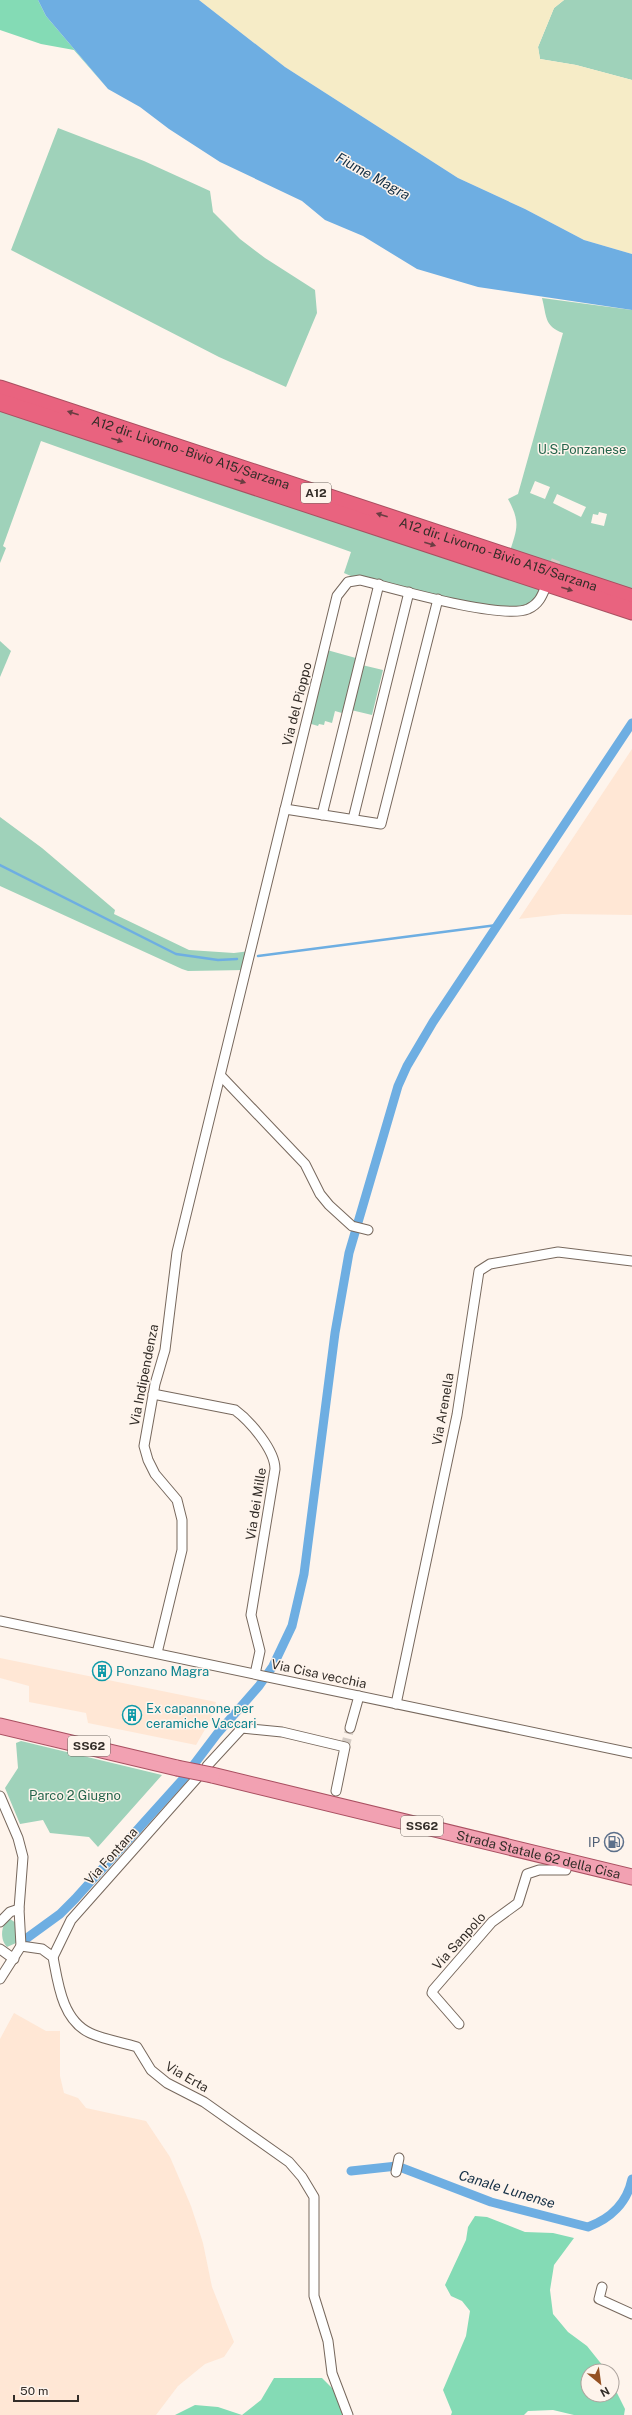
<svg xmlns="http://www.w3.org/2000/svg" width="632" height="2415" viewBox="0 0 632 2415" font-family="'Public Sans',sans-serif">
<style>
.built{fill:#ffe7d5}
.green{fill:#9fd2ba;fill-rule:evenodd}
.forest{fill:#84dbb5}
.sand{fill:#f6ecc7}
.water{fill:#6eaee2}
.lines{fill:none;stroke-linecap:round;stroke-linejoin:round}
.stream{stroke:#6eaee2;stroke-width:2.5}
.canal{stroke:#6eaee2;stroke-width:9}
.minor-tunnel{stroke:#d5ccc5;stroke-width:9;stroke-dasharray:9 4.5;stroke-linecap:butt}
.minor-casing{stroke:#77685d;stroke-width:11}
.primary-casing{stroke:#a95061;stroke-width:17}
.motorway-casing{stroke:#a95061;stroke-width:19}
.minor{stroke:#fff;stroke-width:9}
.primary{stroke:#f2a1b2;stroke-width:15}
.motorway{stroke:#e9637f;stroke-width:17}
.primary-bridge-casing{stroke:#a95061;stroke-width:17;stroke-linecap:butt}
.primary-bridge{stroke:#f2a1b2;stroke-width:15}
.oneway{fill:#6a3d42}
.labels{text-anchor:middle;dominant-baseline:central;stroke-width:3;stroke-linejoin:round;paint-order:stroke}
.shield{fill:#fef4ec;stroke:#706963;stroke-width:1}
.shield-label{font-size:12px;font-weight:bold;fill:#332d28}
.park-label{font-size:13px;fill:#24654c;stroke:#fef4ec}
.street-label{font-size:13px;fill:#332d28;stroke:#fef4ec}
.culture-label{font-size:13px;fill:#0d838f;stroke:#fef4ec;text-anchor:start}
.service-label{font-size:13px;fill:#4e5e75;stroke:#fef4ec;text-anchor:end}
.water-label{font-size:14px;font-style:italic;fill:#142f45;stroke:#fef4ec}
</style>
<rect width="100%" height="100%" fill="#fef4ec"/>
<g class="built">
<polygon points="632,749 632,915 562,914 519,919"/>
<polygon points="0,1658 216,1702 211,1719 196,1745 88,1723 86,1713 29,1702 29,1686 0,1678"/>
<polygon points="14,2013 46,2031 60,2031 60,2076 64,2093 78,2098 86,2108 146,2121 170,2157 191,2206 203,2243 212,2287 234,2342 224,2357 205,2364 178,2386 156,2415 0,2415 0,2039"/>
</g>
<g class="green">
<polygon points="564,0 632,0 632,80 576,65 540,59 538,47 554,8"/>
<polygon points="58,128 144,161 210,191 213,212 240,239 265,258 315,290 317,313 286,387 219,357 11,250"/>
<path d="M542,298L632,310V595L509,554C517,529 521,523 508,499L518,494L563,333C544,326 547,317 542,298ZM535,481L550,487L545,499L530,493ZM557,494L586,507L581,517L553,503ZM599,512L607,514L604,526L591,523L593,514L598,515Z"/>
<polygon points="0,406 546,586 541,599 517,612 360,580 344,573 351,552 41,441 3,546 6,548 0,563"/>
<polygon points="0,641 11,651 0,677"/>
<polygon points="327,650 363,660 362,665 383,670 372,715 351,710 349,715 335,711 332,723 325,721 324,725 319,724 318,726 308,723"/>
<polygon points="0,817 42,848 115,910 114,914 189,950 234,953 250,951 245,970 188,971 182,969 0,886"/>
<polygon points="21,1741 162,1775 98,1847 89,1837 50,1833 43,1820 20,1824 5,1788 18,1768 16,1743"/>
<path d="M10,1919L16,1923V1943L7,1947C0,1940 0,1924 10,1919Z"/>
</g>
<g class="forest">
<polygon points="0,0 38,0 46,16 108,89 74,50 41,44 0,30"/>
<polygon points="475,2216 487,2217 525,2232 553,2233 574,2238 554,2265 550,2290 553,2314 568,2332 587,2346 607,2371 588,2371 588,2395 612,2395 612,2383 625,2409 624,2415 574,2415 553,2410 528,2411 524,2415 451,2415 452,2412 443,2390 466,2336 470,2311 462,2301 451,2296 445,2285 466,2240 468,2227"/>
<polygon points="274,2378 322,2378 338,2394 343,2415 242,2415 261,2400"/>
<polygon points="195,2405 218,2407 242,2415 175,2415"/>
</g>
<polygon class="sand" points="199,0 564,0 554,8 538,47 540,59 576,65 632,80 632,254 584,240 525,209 458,178 285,67"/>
<polygon class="water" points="38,0 199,0 285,67 458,178 525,209 584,240 632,254 632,310 478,287 417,269 363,236 325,220 302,201 220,162 169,129 140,107 108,89 46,16"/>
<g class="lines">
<g class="stream">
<polyline points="0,865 176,954 218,960 237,959"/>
<polyline points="258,956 497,925"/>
</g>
<g class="canal">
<polyline points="27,1938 60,1914 75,1899 183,1779 217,1734 259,1686 273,1666 292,1626 304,1574 335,1333 349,1253 398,1086 407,1066 433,1022 632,723"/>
<path d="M351,2171L397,2166L491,2202L588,2227C610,2219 627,2203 632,2179"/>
</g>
<g class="minor-tunnel">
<polyline points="550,575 556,560"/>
<polyline points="345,1747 350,1728"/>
</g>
<g class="minor-casing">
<g id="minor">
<polyline points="285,809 381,824 438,599"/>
<polyline points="322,815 379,584"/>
<polyline points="353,819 409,592"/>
<polyline points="221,1076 305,1164 320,1194 329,1205 352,1226 368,1230"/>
<path d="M153,1394L235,1410C250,1421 275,1450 275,1469L251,1615L260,1651L255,1674"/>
<polyline points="0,1621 632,1753"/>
<path d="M157,1653L182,1550V1520L177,1500L155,1474L148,1460L144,1446L155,1384L165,1350L177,1252L337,596L348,582L360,580C392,588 501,620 528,609C539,604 542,596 546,586"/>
<polyline points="396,1704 457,1415 479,1271 490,1264 558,1252 632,1261"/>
<polyline points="350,1728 359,1696"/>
<polyline points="207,1766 242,1728 282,1732 345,1747 336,1791"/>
<path d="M0,1796L18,1838L23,1857L19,1909L21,1946L42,1949L53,1957C58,1983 62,2020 90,2033C105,2040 122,2042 137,2047L151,2070L167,2083L204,2102L289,2162L302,2177L314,2197V2296L328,2341L332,2373L348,2415"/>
<polyline points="0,1922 10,1912 19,1909"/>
<polyline points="0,1949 14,1959"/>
<polyline points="53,1957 71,1920 197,1778"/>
<polyline points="0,1979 21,1946"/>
<polyline points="459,2024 432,1993 433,1990 492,1922 518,1903 527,1874 539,1870 566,1870 566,1861"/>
<polyline points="396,2172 399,2158"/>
<polyline points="602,2287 599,2299 632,2314"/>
</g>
</g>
<g class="primary-casing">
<g id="primary">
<polyline points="0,1726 177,1768"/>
<path id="s1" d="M212,1775L632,1877"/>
</g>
</g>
<g class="motorway-casing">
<g id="motorway">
<path id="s2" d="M0,389L632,598"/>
<polyline points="0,402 632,611"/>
</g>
</g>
<use href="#minor" class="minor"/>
<use href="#primary" class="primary"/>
<use href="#motorway" class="motorway"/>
<g class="primary-bridge-casing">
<polyline id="primary-bridge" points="177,1768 212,1775"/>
</g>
<use href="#primary-bridge" class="primary-bridge"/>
</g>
<defs><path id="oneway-solid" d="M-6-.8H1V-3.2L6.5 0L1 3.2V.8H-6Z"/></defs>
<g class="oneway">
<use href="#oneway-solid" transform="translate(73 413) rotate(-162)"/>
<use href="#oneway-solid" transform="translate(117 440) rotate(18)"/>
<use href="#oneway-solid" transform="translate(240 481) rotate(18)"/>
<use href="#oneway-solid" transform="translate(382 515) rotate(-162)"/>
<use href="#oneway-solid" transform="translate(430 544) rotate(18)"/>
<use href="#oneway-solid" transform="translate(567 589) rotate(18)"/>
</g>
<defs>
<g id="building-ring" transform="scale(1)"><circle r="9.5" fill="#fef4ec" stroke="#0f9aa8" stroke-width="1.5"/><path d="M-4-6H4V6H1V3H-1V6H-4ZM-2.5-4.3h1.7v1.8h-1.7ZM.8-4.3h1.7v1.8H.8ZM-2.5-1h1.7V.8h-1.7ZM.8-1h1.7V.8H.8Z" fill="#0f9aa8"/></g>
<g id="fuel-ring" transform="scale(1)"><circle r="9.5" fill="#fef4ec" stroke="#5c6f8a" stroke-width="1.5"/><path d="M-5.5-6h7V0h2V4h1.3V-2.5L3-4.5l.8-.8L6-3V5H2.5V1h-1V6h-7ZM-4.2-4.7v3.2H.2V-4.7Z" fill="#5c6f8a"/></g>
</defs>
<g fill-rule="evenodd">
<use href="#building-ring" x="102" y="1671"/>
<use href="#building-ring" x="132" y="1715"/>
<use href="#fuel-ring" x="614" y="1842"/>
</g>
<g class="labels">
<g class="shield">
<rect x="301" y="483" width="30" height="20" rx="3"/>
<rect x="68" y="1736" width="42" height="20" rx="3"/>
<rect x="401" y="1816" width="42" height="20" rx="3"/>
</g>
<g class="shield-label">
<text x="316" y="493">A12</text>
<text x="89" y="1746">SS62</text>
<text x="422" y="1826">SS62</text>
</g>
<g class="park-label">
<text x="582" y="449">U.S.Ponzanese</text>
<text x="75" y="1795">Parco 2 Giugno</text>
</g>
<g class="street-label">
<text stroke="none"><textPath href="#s2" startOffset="201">A12 dir. Livorno - Bivio A15/Sarzana</textPath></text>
<text stroke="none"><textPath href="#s2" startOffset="525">A12 dir. Livorno - Bivio A15/Sarzana</textPath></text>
<text transform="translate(297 704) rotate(-76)">Via del Pioppo</text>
<text transform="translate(144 1375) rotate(-79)">Via Indipendenza</text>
<text transform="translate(443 1409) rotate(-80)">Via Arenella</text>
<text transform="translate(256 1504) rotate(-81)">Via dei Mille</text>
<text transform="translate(319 1674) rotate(12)">Via Cisa vecchia</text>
<text stroke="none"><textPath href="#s1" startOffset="336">Strada Statale 62 della Cisa</textPath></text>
<text transform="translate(111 1856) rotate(-48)">Via Fontana</text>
<text transform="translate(459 1941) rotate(-48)">Via Sanpolo</text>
<text transform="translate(187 2077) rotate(30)">Via Erta</text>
</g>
<g class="culture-label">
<text x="116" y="1671">Ponzano Magra</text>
<text x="146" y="1708">Ex capannone per<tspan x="146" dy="15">ceramiche Vaccari</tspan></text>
</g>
<g class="service-label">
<text x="600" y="1842">IP</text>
</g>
<g class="water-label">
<text transform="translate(373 176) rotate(29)">Fiume Magra</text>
<text transform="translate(507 2189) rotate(17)">Canale Lunense</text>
</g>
</g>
<g transform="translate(600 2383) rotate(151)"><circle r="19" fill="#fef4ec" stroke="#ada49e"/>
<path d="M0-3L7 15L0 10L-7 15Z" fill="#955123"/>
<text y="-6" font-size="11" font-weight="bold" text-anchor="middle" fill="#332d28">N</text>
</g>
<path d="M14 2395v6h64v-6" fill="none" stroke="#332d28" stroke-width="2"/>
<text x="20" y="2395" font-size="12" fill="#332d28" stroke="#fef4ec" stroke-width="3" paint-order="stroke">50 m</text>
</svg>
